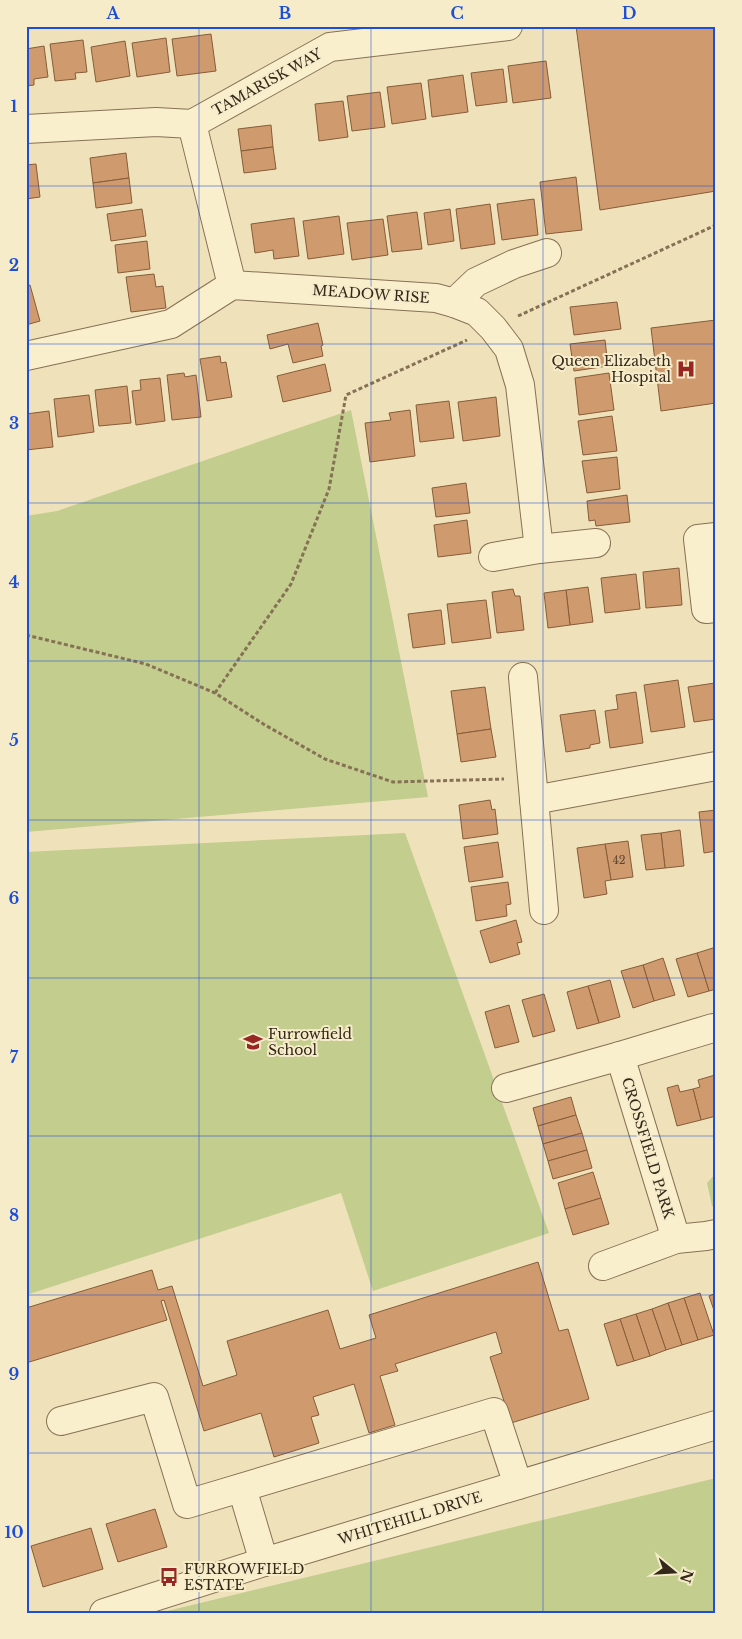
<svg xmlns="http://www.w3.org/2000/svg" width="742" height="1639" viewBox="0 0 742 1639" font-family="'Libre Baskerville',serif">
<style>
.green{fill:#c2cd8e}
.building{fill:#cf9b6e;stroke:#865c39}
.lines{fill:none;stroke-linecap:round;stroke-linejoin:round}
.minor-casing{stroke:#867154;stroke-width:30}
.path{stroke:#867154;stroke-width:3;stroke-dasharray:4 2.5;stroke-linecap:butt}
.minor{stroke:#faefcd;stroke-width:28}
.grid{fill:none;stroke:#1d4ed8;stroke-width:1;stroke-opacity:0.55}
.labels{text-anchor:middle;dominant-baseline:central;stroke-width:4;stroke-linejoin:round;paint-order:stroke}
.number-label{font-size:11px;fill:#5b452f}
.street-label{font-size:14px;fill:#34281a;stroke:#f6ecca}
.poi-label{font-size:14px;fill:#34281a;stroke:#f6ecca;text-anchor:start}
.neatline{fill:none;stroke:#1d4ed8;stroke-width:2}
.grid-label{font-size:16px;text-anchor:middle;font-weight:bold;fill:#1d4ed8}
</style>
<rect width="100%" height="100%" fill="#efe2ba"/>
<g class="green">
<polygon points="351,410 428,797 26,832 26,516 57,511"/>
<polygon points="405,833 549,1233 373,1291 341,1193 26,1295 26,852"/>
<polygon points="716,1173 716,1207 712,1206 707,1183"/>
<polygon points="716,1478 716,1613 159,1613"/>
</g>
<g class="building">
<polygon points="576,26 716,26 716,191 600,210"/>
<polygon points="211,34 216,71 177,76 172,39"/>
<polygon points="166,38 170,72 137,77 132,43"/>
<polygon points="83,40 87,72 75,73 76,79 55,81 50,44"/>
<polygon points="125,41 130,76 96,82 91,47"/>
<polygon points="44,46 48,77 34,79 34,85 26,86 26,49"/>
<polygon points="546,61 551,98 513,103 508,66"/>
<polygon points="503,69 507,102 476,106 471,73"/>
<polygon points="463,75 468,112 432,117 428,80"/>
<polygon points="421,83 426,119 392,124 387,87"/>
<polygon points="380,92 385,127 352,131 347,96"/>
<polygon points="343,101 348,137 319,141 315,104"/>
<polygon points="271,125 273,147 241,151 238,129"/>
<polygon points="273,147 276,169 244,173 241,151"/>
<polygon points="126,153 129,178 93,183 90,158"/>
<polygon points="36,164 40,197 26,199 26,165"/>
<polygon points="576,177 582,230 546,234 540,182"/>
<polygon points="129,178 132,203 96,208 93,183"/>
<polygon points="534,199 538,235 502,240 497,204"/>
<polygon points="490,204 495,244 461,249 456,209"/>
<polygon points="142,209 146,236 111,241 107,214"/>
<polygon points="450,209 454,241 428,245 424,213"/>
<polygon points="417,212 422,249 392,252 387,216"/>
<polygon points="339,216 344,254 308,259 303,221"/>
<polygon points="294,218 299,256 274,259 273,250 255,253 251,224"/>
<polygon points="383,219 388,255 352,260 347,223"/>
<polygon points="147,241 150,269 118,273 115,245"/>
<polygon points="154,274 156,287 163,286 166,308 131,312 126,277"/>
<polygon points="30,285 40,321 26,325 26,286"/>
<polygon points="617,302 621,329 574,335 570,307"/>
<polygon points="716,320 716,403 661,411 651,328"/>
<polygon points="318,323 323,345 321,346 323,356 293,363 288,344 270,349 267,335"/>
<polygon points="605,340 608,366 574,371 570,344"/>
<polygon points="220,356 221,363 226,362 232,397 207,401 200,359"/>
<polygon points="325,364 331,391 283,402 277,376"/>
<polygon points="184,373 185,377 196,375 201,417 172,420 167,375"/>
<polygon points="609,373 614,410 579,415 575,378"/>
<polygon points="160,378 165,421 136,425 132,391 141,390 140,380"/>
<polygon points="127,386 131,423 99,426 95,390"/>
<polygon points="89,395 94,432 58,437 54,399"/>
<polygon points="496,397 500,436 463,441 458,402"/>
<polygon points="449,401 454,438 420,442 416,405"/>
<polygon points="410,410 415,456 370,462 365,423 391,420 389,413"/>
<polygon points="49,411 53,447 26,450 26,414"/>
<polygon points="612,416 617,451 583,455 578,421"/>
<polygon points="617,457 620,489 587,493 582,461"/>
<polygon points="466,483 470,513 436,517 432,488"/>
<polygon points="627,495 630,522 596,526 595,520 589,521 587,501"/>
<polygon points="467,520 471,553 438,557 434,525"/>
<polygon points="679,568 682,605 646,608 643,572"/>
<polygon points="636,574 640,609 605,613 601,578"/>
<polygon points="588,587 593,622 570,625 566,590"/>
<polygon points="513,589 515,596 520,596 524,630 497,633 492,592"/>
<polygon points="566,590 570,625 548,628 544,593"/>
<polygon points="486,600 491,638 452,643 447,604"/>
<polygon points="441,610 445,644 413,648 408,614"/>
<polygon points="678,680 685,727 651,732 644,685"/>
<polygon points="715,683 716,719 694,722 688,687"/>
<polygon points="485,687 491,729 457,734 451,691"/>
<polygon points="636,692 643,743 610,748 605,711 618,709 616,695"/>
<polygon points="595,710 600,743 590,745 590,748 566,752 560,715"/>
<polygon points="491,729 496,757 461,762 457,734"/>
<polygon points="490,800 492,810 495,809 498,834 463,839 459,805"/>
<polygon points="716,810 716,851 704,853 699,812"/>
<polygon points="680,830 684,866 665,868 661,833"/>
<polygon points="661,833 665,868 646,870 641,835"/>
<polygon points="628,841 633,877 611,880 605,844"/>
<polygon points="498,842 503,877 469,882 464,847"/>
<polygon points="605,844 611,880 605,881 607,894 584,898 577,848"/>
<polygon points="508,882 511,904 506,905 507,916 476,921 471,887"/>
<polygon points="516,920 522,942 517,943 520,954 490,963 480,931"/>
<polygon points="716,947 716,989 709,991 697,953"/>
<polygon points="697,953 709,991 688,997 676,959"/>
<polygon points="663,958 675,995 654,1001 643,965"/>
<polygon points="643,965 654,1001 633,1008 621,971"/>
<polygon points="610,980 620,1017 599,1023 588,986"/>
<polygon points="588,986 599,1023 577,1029 567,992"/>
<polygon points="544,994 555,1031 533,1037 522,1000"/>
<polygon points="509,1005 519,1042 495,1048 485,1012"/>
<polygon points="715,1075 716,1116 701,1120 693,1089 700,1087 698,1080"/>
<polygon points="678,1085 680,1092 693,1089 701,1120 677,1126 667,1088"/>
<polygon points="571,1097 576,1115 538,1126 533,1108"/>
<polygon points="576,1115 582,1133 543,1144 538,1126"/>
<polygon points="582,1133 587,1150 548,1161 543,1144"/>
<polygon points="587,1150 592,1168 553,1179 548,1161"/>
<polygon points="593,1172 601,1198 565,1209 558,1183"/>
<polygon points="601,1198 609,1224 573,1235 565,1209"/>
<polygon points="538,1262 559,1331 568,1329 589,1399 511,1423 490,1357 502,1353 496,1332 395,1364 398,1371 380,1376 395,1425 369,1433 354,1384 313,1397 319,1415 311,1417 319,1443 274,1457 261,1413 204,1431 164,1300 161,1301 167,1320 26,1363 26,1308 152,1270 158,1290 172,1286 203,1386 237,1375 227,1341 328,1310 340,1349 376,1338 369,1315"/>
<polygon points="700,1293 714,1335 698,1340 684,1298"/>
<polygon points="716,1293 716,1316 709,1296"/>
<polygon points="684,1298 698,1340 682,1345 668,1303"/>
<polygon points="668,1303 682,1345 666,1350 652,1309"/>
<polygon points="652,1309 666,1350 650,1356 636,1314"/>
<polygon points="636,1314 650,1356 634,1361 620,1319"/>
<polygon points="620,1319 634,1361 617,1366 604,1324"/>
<polygon points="155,1509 167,1547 118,1562 106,1524"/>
<polygon points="91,1528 103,1569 43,1587 31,1546"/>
</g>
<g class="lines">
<g class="minor-casing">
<g id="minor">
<polyline points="192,124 232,285"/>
<polyline points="26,129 156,122 192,124 330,47 508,26"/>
<polyline points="454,303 476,282 514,264 547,253"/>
<polyline points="26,356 171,324 232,285 436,298 454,303 477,312 493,328 509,349 520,385 539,549"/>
<polyline points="716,537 698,539 706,609 716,608"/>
<polyline points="493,557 539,549 596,543"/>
<polyline points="523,677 544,910"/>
<polyline points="534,800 716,766"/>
<polyline points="620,1056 676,1239"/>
<polyline points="506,1088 620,1056 713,1028"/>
<polyline points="603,1266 676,1239 706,1236 716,1234"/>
<polyline points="61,1421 154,1397 187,1504 494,1412 518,1485"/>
<polyline points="242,1488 264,1562"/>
<polyline points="104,1613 264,1562 716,1425"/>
</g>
</g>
<g class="path">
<polyline points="518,316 716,225"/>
<polyline points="26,635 146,664 215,693 265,725 325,759 393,782 504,779"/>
<polyline points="215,693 291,584 329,489 346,395 467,340"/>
</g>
<use href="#minor" class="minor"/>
</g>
<path class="grid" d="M199,26V1613M371,26V1613M543,26V1613M26,186H716M26,344H716M26,503H716M26,661H716M26,820H716M26,978H716M26,1136H716M26,1295H716M26,1453H716"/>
<defs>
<g id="hospital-bare" transform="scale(1.5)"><path d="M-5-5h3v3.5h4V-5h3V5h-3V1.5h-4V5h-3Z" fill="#972722" stroke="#f6ecca" stroke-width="2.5" paint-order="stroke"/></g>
<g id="school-bare" transform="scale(1.5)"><path d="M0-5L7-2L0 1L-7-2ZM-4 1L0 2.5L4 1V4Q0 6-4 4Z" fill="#972722" stroke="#f6ecca" stroke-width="2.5" paint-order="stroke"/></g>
<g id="bus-bare" transform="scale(1.5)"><path d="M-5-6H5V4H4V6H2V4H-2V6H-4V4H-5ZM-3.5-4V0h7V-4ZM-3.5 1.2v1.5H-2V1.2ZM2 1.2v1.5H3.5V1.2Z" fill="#972722" stroke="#f6ecca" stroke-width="2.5" paint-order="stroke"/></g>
</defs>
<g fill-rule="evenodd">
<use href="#hospital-bare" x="686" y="369"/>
<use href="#school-bare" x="253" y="1042"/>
<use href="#bus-bare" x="169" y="1577"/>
</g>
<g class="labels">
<g class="number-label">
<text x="619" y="860">42</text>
</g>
<g class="street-label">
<text transform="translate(267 82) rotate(-29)">TAMARISK WAY</text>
<text transform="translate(371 294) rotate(4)">MEADOW RISE</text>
<text transform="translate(648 1148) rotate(73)">CROSSFIELD PARK</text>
<text transform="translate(410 1518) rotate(-17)">WHITEHILL DRIVE</text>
</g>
<g class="poi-label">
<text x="671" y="361" text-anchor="end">Queen Elizabeth<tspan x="671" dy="16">Hospital</tspan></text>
<text x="268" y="1034">Furrowfield<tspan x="268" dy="16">School</tspan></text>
<text x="184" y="1569">FURROWFIELD<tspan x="184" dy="16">ESTATE</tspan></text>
</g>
</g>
<rect width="742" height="1639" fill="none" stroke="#f6ecca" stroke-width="55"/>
<g transform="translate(674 1572) rotate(108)" stroke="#f6ecca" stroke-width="4" paint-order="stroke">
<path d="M0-4L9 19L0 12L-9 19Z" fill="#34281a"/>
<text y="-8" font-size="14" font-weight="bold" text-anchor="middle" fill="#34281a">N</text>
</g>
<rect x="28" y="28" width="686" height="1584" class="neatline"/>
<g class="grid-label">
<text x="113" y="19">A</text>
<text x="285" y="19">B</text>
<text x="457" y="19">C</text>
<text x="629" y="19">D</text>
<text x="14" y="112">1</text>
<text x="14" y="271">2</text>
<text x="14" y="429">3</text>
<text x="14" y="588">4</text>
<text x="14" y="746">5</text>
<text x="14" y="904">6</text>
<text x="14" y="1063">7</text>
<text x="14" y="1221">8</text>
<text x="14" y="1380">9</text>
<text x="14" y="1538">10</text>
</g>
</svg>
